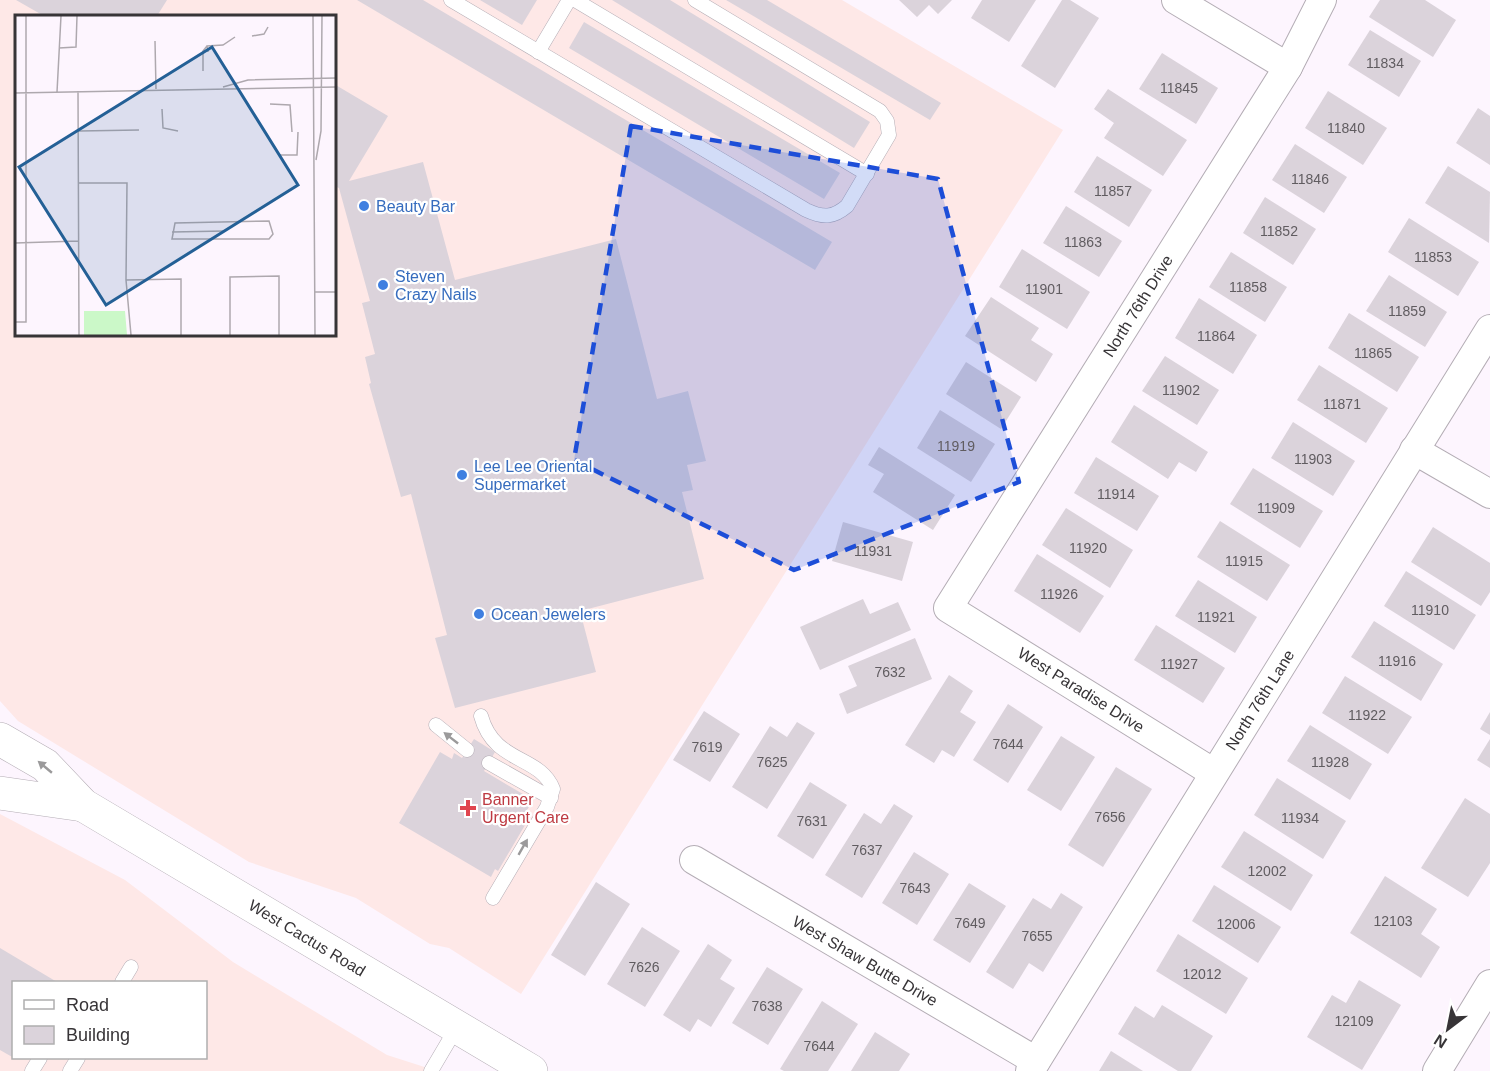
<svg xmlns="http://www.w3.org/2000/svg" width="1490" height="1071" viewBox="0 0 1490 1071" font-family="Arial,sans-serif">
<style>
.commercial{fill:#fee8e7;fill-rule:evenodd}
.building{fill:#dbd3db}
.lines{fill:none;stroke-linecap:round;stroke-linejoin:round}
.service-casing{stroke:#b4adb5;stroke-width:15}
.minor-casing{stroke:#b4adb5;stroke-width:30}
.secondary-casing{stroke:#b4adb5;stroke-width:34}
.service{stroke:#fff;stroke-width:14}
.minor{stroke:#fff;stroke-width:28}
.secondary{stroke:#fff;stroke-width:33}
.oneway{fill:#9b9a9b}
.marked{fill:#1d4ed8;fill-opacity:0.2;stroke:#1d4ed8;stroke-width:4.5;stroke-dasharray:12 8;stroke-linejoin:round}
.shop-dot{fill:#3f7fe0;stroke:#fff;stroke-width:2}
.health-dot{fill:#e0444e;stroke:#fff;stroke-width:2}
.labels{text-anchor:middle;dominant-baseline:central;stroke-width:4.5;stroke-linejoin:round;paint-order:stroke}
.number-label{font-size:14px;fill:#605c60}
.shop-label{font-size:16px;fill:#366cbe;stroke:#fff;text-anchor:start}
.street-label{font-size:16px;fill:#373437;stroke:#fff}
.health-label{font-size:16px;fill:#be3a42;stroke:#fff;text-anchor:start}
.inset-road{fill:none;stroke:#aea8ae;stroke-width:1.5}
.view{fill:#246096;fill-opacity:0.15;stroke:#246096;stroke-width:3}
.inset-edge{fill:none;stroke:#373437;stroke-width:3}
</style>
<rect width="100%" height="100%" fill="#fdf5fe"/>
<g class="commercial">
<path d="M0,0H842L1063,130L521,994L449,948L430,944L356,898L249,862L18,721L0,701ZM16,16H334V334H16Z"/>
<path d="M0,814L125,880L233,962L387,1055L437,1071H0ZM14,982H206V1058H14Z"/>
</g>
<g class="building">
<polygon points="16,0 167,0 157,16 44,16"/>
<polygon points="357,0 423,0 832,242 815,270"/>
<polygon points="480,0 537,0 522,25"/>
<polygon points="612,0 670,0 870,122 854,148"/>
<polygon points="726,0 767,0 941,103 930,120"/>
<polygon points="899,0 952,0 938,14 929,5 917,17"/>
<polygon points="982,0 1036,0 1009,42 971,18"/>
<polygon points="1062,0 1070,0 1099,18 1055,88 1021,66"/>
<polygon points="1380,0 1425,0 1456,20 1433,57 1369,17"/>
<polygon points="584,22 840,173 824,199 569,48"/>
<polygon points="1370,30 1421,61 1399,97 1348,65"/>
<polygon points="1162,53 1218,88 1196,124 1139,89"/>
<polygon points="334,84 388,116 349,181 423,162 455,280 616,239 657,399 688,391 706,461 687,465 693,490 682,492 704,579 580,611 596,672 455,708 435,638 447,635 411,494 401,497 369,384 371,383 365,357 375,354 362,303 370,301 339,188 334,186"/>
<polygon points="1108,89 1187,140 1163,176 1104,138 1114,123 1094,109"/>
<polygon points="1328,91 1387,128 1363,165 1305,128"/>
<polygon points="1478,108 1490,116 1490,165 1456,143"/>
<polygon points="1295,144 1347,177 1324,213 1272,180"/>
<polygon points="1097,156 1152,190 1129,227 1074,192"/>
<polygon points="1448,166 1490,192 1489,243 1425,203"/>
<polygon points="1265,197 1316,229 1293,265 1243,233"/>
<polygon points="1066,206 1122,241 1099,277 1043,243"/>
<polygon points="1409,218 1479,262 1458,296 1388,252"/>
<polygon points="1022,249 1090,292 1067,329 999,287"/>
<polygon points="1231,252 1287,287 1265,322 1209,287"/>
<polygon points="1389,275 1447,312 1425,347 1366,311"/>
<polygon points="991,297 1039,328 1031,340 1053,354 1036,382 965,336"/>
<polygon points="1199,298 1257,335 1233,374 1175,338"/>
<polygon points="1349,313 1419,357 1397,392 1328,348"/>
<polygon points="1165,356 1219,390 1197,425 1142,391"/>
<polygon points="966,362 1021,397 1001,429 946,394"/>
<polygon points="1319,365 1388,408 1366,443 1297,400"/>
<polygon points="1134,405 1208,452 1196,472 1179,462 1168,479 1111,442"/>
<polygon points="940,410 995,444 971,482 917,448"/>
<polygon points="1293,422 1355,461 1333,496 1271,458"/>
<polygon points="879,447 955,495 933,530 873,492 884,474 868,465"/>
<polygon points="1096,457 1159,496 1137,531 1074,493"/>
<polygon points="1253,468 1323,511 1300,548 1230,504"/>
<polygon points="1066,508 1133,550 1110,588 1042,545"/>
<polygon points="1220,521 1290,565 1267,601 1197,557"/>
<polygon points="843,522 913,542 902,581 832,561"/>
<polygon points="1433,527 1490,563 1490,592 1481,606 1411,562"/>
<polygon points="1037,554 1104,596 1080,633 1014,591"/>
<polygon points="1406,571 1476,615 1454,650 1384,606"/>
<polygon points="1198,580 1257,617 1235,653 1175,616"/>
<polygon points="863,599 870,614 898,602 911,630 820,670 800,627"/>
<polygon points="1374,621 1443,664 1421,701 1351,657"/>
<polygon points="1156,625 1225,668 1203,703 1134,660"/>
<polygon points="915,638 932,679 847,714 839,694 857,686 848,666"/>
<polygon points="949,675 973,691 960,712 976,722 954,757 942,750 934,763 905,745"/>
<polygon points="1345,676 1412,717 1388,754 1322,713"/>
<polygon points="1008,704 1043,727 1008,783 973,760"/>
<polygon points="704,711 740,734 710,782 673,760"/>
<polygon points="1490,712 1490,735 1480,729"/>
<polygon points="797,722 815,733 767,809 732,787 770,726 787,737"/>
<polygon points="1310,725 1372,764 1350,800 1287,761"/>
<polygon points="1061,736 1095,757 1061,811 1027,790"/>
<polygon points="474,739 495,752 484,771 533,800 523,817 528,820 498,871 495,869 491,877 399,823 440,752 452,759 454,753 462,758"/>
<polygon points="1490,739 1490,768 1477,760"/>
<polygon points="1116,767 1152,789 1103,867 1068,845"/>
<polygon points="1277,778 1346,821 1323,859 1254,815"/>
<polygon points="810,782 847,805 813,859 777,836"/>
<polygon points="1465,798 1490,814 1490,863 1468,897 1421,868"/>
<polygon points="894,804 913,816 862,898 825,875 864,813 881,824"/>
<polygon points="1244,831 1313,875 1291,911 1221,867"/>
<polygon points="914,852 949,874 917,925 882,903"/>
<polygon points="1385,876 1437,909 1421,934 1440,947 1421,978 1350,933"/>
<polygon points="596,882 630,904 585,976 551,955"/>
<polygon points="969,883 1006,906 970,963 933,940"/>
<polygon points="1214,885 1281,927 1258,963 1192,921"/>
<polygon points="1061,893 1083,907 1043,972 1029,963 1013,989 986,972 1033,898 1051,909"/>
<polygon points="642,927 680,951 645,1007 607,984"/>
<polygon points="1178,934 1248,978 1226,1014 1156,971"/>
<polygon points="708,944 732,960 720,979 735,988 711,1027 698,1019 690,1032 663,1015"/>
<polygon points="0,948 57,982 14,982 14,1058 0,1050"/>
<polygon points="767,967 803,989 768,1045 732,1023"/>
<polygon points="1359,980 1401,1005 1362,1070 1307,1037 1332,995 1346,1003"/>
<polygon points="822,1001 858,1024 828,1071 784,1071 780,1069"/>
<polygon points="1162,1005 1213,1036 1191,1071 1178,1071 1118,1034 1135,1006 1154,1018"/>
<polygon points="875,1032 910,1054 899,1071 851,1071"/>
<polygon points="1111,1051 1143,1071 1099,1071"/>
</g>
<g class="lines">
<g class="service-casing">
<g id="service">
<path d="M451,0L806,210C823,218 833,218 847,206L889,135L887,121L880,111L695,0"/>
<polyline points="575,0 867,174"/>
<polyline points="538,52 569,0"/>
<path d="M481,716C494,764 540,755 553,789L547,807L493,898"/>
<polyline points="436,725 467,750"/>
<polyline points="489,763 551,798"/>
<polyline points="122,982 131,967"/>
<polyline points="32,1071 40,1058"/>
<polyline points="70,1071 78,1058"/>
<polyline points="431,1071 457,1027"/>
</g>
</g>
<g class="minor-casing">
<g id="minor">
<polyline points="1176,0 1288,67"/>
<polyline points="1414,450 1490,494"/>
<polyline points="1214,773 948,608 1288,67 1322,0"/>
<polyline points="694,860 1036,1061"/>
<polyline points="1030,1071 1490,329"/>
<polyline points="1437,1071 1490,984"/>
</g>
</g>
<g class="secondary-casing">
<g id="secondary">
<polyline points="0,739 45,765 83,805 531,1071"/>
<polyline points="0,793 83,805"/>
</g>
</g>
<use href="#service" class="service"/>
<use href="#minor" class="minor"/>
<use href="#secondary" class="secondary"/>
</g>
<defs><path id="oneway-solid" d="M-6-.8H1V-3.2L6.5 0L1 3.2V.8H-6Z" transform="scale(1.5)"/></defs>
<g class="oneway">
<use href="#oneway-solid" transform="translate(451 738) rotate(-142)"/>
<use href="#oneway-solid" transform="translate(45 767) rotate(-140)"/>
<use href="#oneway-solid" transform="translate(523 847) rotate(-60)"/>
</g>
<path class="marked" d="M631,126L938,179L1019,482L794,570L574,460Z"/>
<g class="shop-dot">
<circle cx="364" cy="206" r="6"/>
<circle cx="383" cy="285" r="6"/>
<circle cx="462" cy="475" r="6"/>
<circle cx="479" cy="614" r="6"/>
</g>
<path class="health-dot" d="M465 799h6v6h6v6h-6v6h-6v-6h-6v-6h6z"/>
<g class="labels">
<g class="number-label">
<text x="1385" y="63">11834</text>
<text x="1179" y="88">11845</text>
<text x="1346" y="128">11840</text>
<text x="1310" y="179">11846</text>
<text x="1113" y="191">11857</text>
<text x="1279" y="231">11852</text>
<text x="1083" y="242">11863</text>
<text x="1433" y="257">11853</text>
<text x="1248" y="287">11858</text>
<text x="1044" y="289">11901</text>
<text x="1407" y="311">11859</text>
<text x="1216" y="336">11864</text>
<text x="1373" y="353">11865</text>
<text x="1181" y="390">11902</text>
<text x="1342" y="404">11871</text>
<text x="956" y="446">11919</text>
<text x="1313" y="459">11903</text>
<text x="1116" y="494">11914</text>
<text x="1276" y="508">11909</text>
<text x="1088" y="548">11920</text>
<text x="873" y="551">11931</text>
<text x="1244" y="561">11915</text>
<text x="1059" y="594">11926</text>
<text x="1430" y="610">11910</text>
<text x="1216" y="617">11921</text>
<text x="1397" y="661">11916</text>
<text x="1179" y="664">11927</text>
<text x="890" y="672">7632</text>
<text x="1367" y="715">11922</text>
<text x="1008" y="744">7644</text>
<text x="707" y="747">7619</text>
<text x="772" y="762">7625</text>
<text x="1330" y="762">11928</text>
<text x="1110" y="817">7656</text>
<text x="1300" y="818">11934</text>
<text x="812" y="821">7631</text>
<text x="867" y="850">7637</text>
<text x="1267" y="871">12002</text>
<text x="915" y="888">7643</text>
<text x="1393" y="921">12103</text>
<text x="970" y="923">7649</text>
<text x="1236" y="924">12006</text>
<text x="1037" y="936">7655</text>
<text x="644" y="967">7626</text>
<text x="1202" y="974">12012</text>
<text x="767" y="1006">7638</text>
<text x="1354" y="1021">12109</text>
<text x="819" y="1046">7644</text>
</g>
<g class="shop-label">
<text x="376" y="206">Beauty Bar</text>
<text x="395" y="276">Steven<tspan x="395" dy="18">Crazy Nails</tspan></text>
<text x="474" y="466">Lee Lee Oriental<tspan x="474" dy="18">Supermarket</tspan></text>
<text x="491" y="614">Ocean Jewelers</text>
</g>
<g class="street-label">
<text transform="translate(1138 306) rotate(-58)">North 76th Drive</text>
<text transform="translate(1081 690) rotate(32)">West Paradise Drive</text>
<text transform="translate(1260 700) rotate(-58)">North 76th Lane</text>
<text transform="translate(307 938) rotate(31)">West Cactus Road</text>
<text transform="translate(865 961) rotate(30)">West Shaw Butte Drive</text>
</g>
<g class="health-label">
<text x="482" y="799">Banner<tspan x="482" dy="18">Urgent Care</tspan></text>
</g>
</g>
<g transform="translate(15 15)">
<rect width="321" height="321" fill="#fdf5fe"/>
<path d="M69,296H110L112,320H69Z" fill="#cbf8c8"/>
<path class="inset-road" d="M298,1L300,320M237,21L249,19L253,12M140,26L141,74M44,33L61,32L62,1M193,37L192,31L208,30L220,22M188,56V36L192,31M208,72L233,65L321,63M63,76L64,320M42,77L46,1M0,78L321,72M255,89L275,90L277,117M147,94L148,113L163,116M64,116L124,115M265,140H282L283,117M301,145L306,116L307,1M64,168H112L111,265L116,320M254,206L258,219L254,224H157L160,208ZM157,217L210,216M0,228L64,226M111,265L166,264V320M300,277H321M0,307H11V1M215,320V262L264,261V320"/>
<path class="view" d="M197,32L283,170L91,290L4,152Z"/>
<rect width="321" height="321" class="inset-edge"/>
</g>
<rect x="12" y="981" width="195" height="78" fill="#ffffff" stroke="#afaeaf" stroke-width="1.5"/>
<rect x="24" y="1000" width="30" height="9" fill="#ffffff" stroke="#afaeaf" stroke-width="1.5"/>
<text x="66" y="1011" font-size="18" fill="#373437">Road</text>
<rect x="24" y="1026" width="30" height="18" fill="#dbd3db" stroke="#afaeaf" stroke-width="1.5"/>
<text x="66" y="1041" font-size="18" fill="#373437">Building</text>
<g transform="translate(1448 1029) rotate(212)" stroke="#ffffff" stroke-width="4.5" paint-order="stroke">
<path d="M0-4.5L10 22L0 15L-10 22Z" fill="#373437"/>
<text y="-9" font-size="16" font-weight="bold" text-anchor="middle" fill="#373437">N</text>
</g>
</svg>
